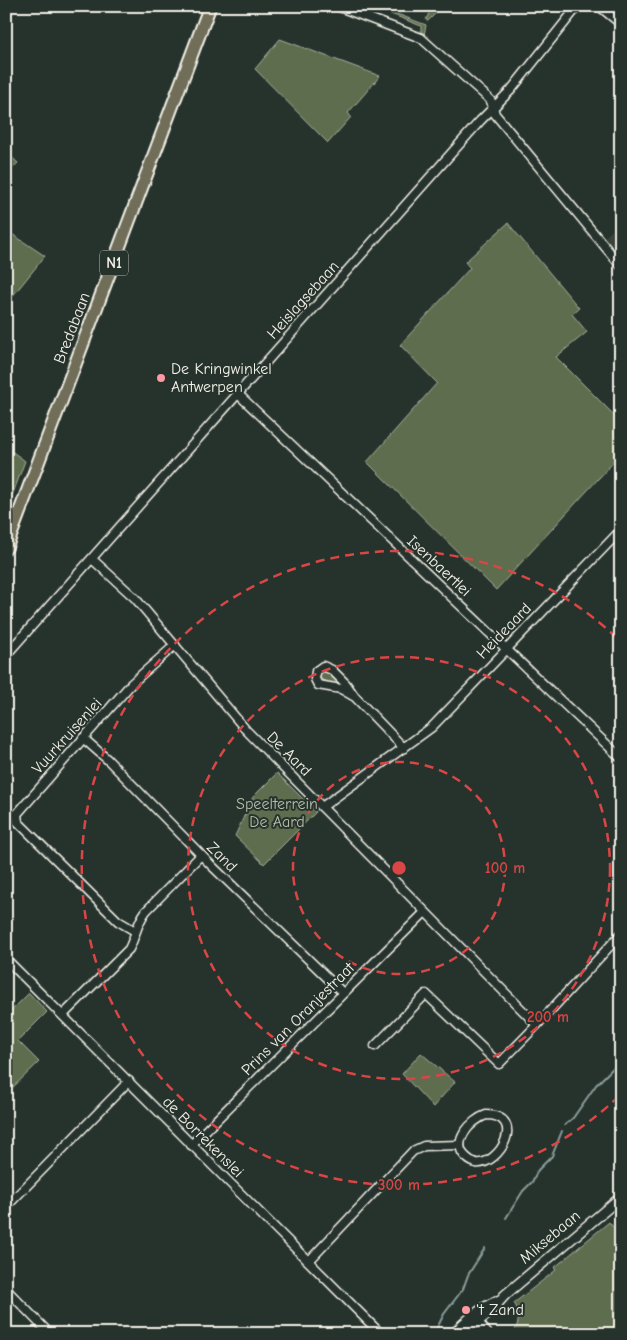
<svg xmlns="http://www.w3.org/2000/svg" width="627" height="1340" viewBox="0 0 627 1340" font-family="'Comic Neue',sans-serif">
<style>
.built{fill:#3b4239}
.green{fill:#5e6d4f;stroke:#a9af9c}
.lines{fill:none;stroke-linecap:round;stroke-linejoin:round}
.stream{stroke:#8b9e9d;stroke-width:2}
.minor-casing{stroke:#f4f1e8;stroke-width:11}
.tertiary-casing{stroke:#f4f1e8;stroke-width:12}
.primary-casing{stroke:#f4f1e8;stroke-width:15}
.minor{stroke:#26332d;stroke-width:8}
.tertiary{stroke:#26332d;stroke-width:9}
.primary{stroke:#706e59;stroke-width:11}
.ring{fill:none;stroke:#da4645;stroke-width:2.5;stroke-dasharray:9 6}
.poi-dot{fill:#ff9aa2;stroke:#26332d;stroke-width:2}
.labels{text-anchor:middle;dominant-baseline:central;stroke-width:4;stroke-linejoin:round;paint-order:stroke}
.shield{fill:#26332d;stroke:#b6b8b0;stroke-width:1}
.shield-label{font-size:15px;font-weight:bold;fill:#f4f1e8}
.street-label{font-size:16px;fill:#f4f1e8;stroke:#26332d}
.poi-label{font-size:16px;fill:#f4f1e8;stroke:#26332d;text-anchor:start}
.park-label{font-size:16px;fill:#b8bcab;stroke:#26332d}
.centre{fill:#da4645;stroke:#26332d;stroke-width:2.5}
.ring-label{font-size:15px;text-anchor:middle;font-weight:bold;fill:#da4645;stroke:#26332d;stroke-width:4;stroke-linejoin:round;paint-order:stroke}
</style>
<rect width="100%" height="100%" fill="#26332d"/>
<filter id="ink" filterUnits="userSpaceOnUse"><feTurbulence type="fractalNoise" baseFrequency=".02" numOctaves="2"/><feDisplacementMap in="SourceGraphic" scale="10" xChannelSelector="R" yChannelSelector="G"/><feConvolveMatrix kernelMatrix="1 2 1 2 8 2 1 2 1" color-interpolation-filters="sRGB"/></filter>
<g filter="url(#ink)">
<polygon class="built" points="621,222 621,257 605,237"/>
<g class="green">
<polygon points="432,6 443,6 428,21 426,20"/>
<polygon points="381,8 426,25 424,35 421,31 421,26 381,10"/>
<polygon points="280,39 380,76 348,113 351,117 328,143 255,69"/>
<polygon points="6,152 18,163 6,174"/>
<polygon points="508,223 579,308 572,314 587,332 556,357 621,422 621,454 496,590 367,462 437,383 400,345 470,268 465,262"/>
<polygon points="6,230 45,256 11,298 6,296"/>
<polygon points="6,447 25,461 6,512"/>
<polygon points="325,670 327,670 346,687 326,684 320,677 321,673"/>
<polygon points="277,773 316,812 264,864 235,836 253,797"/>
<polygon points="29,993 47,1012 18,1041 39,1062 6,1094 6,1016"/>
<polygon points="421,1053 455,1082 433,1107 402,1074"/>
<path d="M609,1222L621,1236V1334H513C519,1324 521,1313 514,1303L556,1270L554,1268Z"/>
</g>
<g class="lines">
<g class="stream">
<polyline points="565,1125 573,1118 596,1085 621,1060"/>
<polyline points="506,1218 523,1191 532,1182 538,1170 552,1156 562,1131"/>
<polyline points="434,1334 444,1314 463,1289 468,1275 485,1248"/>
</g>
<g class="minor-casing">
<g id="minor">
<polyline points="337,6 421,38 487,97 491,101 495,114 621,266"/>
<polyline points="599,6 621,24"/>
<polyline points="238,394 621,758"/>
<polyline points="92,559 135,598 246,730 537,1025"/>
<polyline points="6,655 480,121 511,90 578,6"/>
<polyline points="355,697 341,689 318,685 315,679 316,671 323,666 332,670 346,684 355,697 404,748"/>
<polyline points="83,738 108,760 211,865 343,993"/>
<polyline points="322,807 432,727 621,530"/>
<polyline points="135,931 118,921 18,822 17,814 132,683 175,645"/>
<polyline points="6,959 381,1334"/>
<path d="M63,1015L129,949C136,935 136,925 146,911L201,855"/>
<polyline points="375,1046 426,994 499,1064 537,1025 621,934"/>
<path d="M486,1115C527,1115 500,1166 476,1163C472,1162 469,1160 466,1157C450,1143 471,1120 486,1115Z"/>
<polyline points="191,1145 425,912"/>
<polyline points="6,1207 129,1081"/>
<polyline points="309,1261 413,1151 424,1146 460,1145"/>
<polyline points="6,1289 50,1334"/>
<polyline points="475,1318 488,1334"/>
</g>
</g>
<g class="tertiary-casing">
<g id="tertiary">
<path d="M454,1334C465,1320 480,1309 496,1301"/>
<polyline points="462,1334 489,1313 505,1295 621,1197"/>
</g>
</g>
<g class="primary-casing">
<polyline id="primary" points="6,548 210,6"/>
</g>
<use href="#minor" class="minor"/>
<use href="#tertiary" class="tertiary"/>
<use href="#primary" class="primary"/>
</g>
</g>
<g class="ring">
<circle cx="399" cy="868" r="106"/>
<circle cx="399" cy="868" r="211"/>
<path d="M619 1096A317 317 0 1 1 619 640"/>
</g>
<g class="poi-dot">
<circle cx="161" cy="378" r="5"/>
<circle cx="466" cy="1310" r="5"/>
</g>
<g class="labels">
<rect class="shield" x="100" y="250.5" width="28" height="25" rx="4"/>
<g class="shield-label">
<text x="114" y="263">N1</text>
</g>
<g class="street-label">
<text transform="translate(303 300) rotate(-48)">Heislagsebaan</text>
<text transform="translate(72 328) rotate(-69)">Bredabaan</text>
<text transform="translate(439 566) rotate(43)">Isenbaertlei</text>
<text transform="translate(504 631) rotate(-46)">Heideaard</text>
<text transform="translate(67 736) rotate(-48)">Vuurkruisenlei</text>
<text transform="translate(289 754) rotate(45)">De Aard</text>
<text transform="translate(222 857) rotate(45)">Zand</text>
<text transform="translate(298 1019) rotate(-45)">Prins van Oranjestraat</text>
<text transform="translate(203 1137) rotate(45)">de Borrekenslei</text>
<text transform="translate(550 1237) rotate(-40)">Miksebaan</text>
</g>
<g class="poi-label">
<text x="171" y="369">De Kringwinkel<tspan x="171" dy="18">Antwerpen</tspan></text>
<text x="476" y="1310">'t Zand</text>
</g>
<g class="park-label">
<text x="277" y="804">Speelterrein<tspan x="277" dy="18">De Aard</tspan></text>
</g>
</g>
<circle cx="399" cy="868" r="8" class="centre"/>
<g class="ring-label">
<text x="505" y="873">100 m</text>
<text x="548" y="1022">200 m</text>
<text x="399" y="1190">300 m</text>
</g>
<rect width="627" height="1340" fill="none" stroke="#26332d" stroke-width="25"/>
<rect x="12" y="12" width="602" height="1315" fill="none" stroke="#f4f1e8" stroke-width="2" filter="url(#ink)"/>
</svg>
